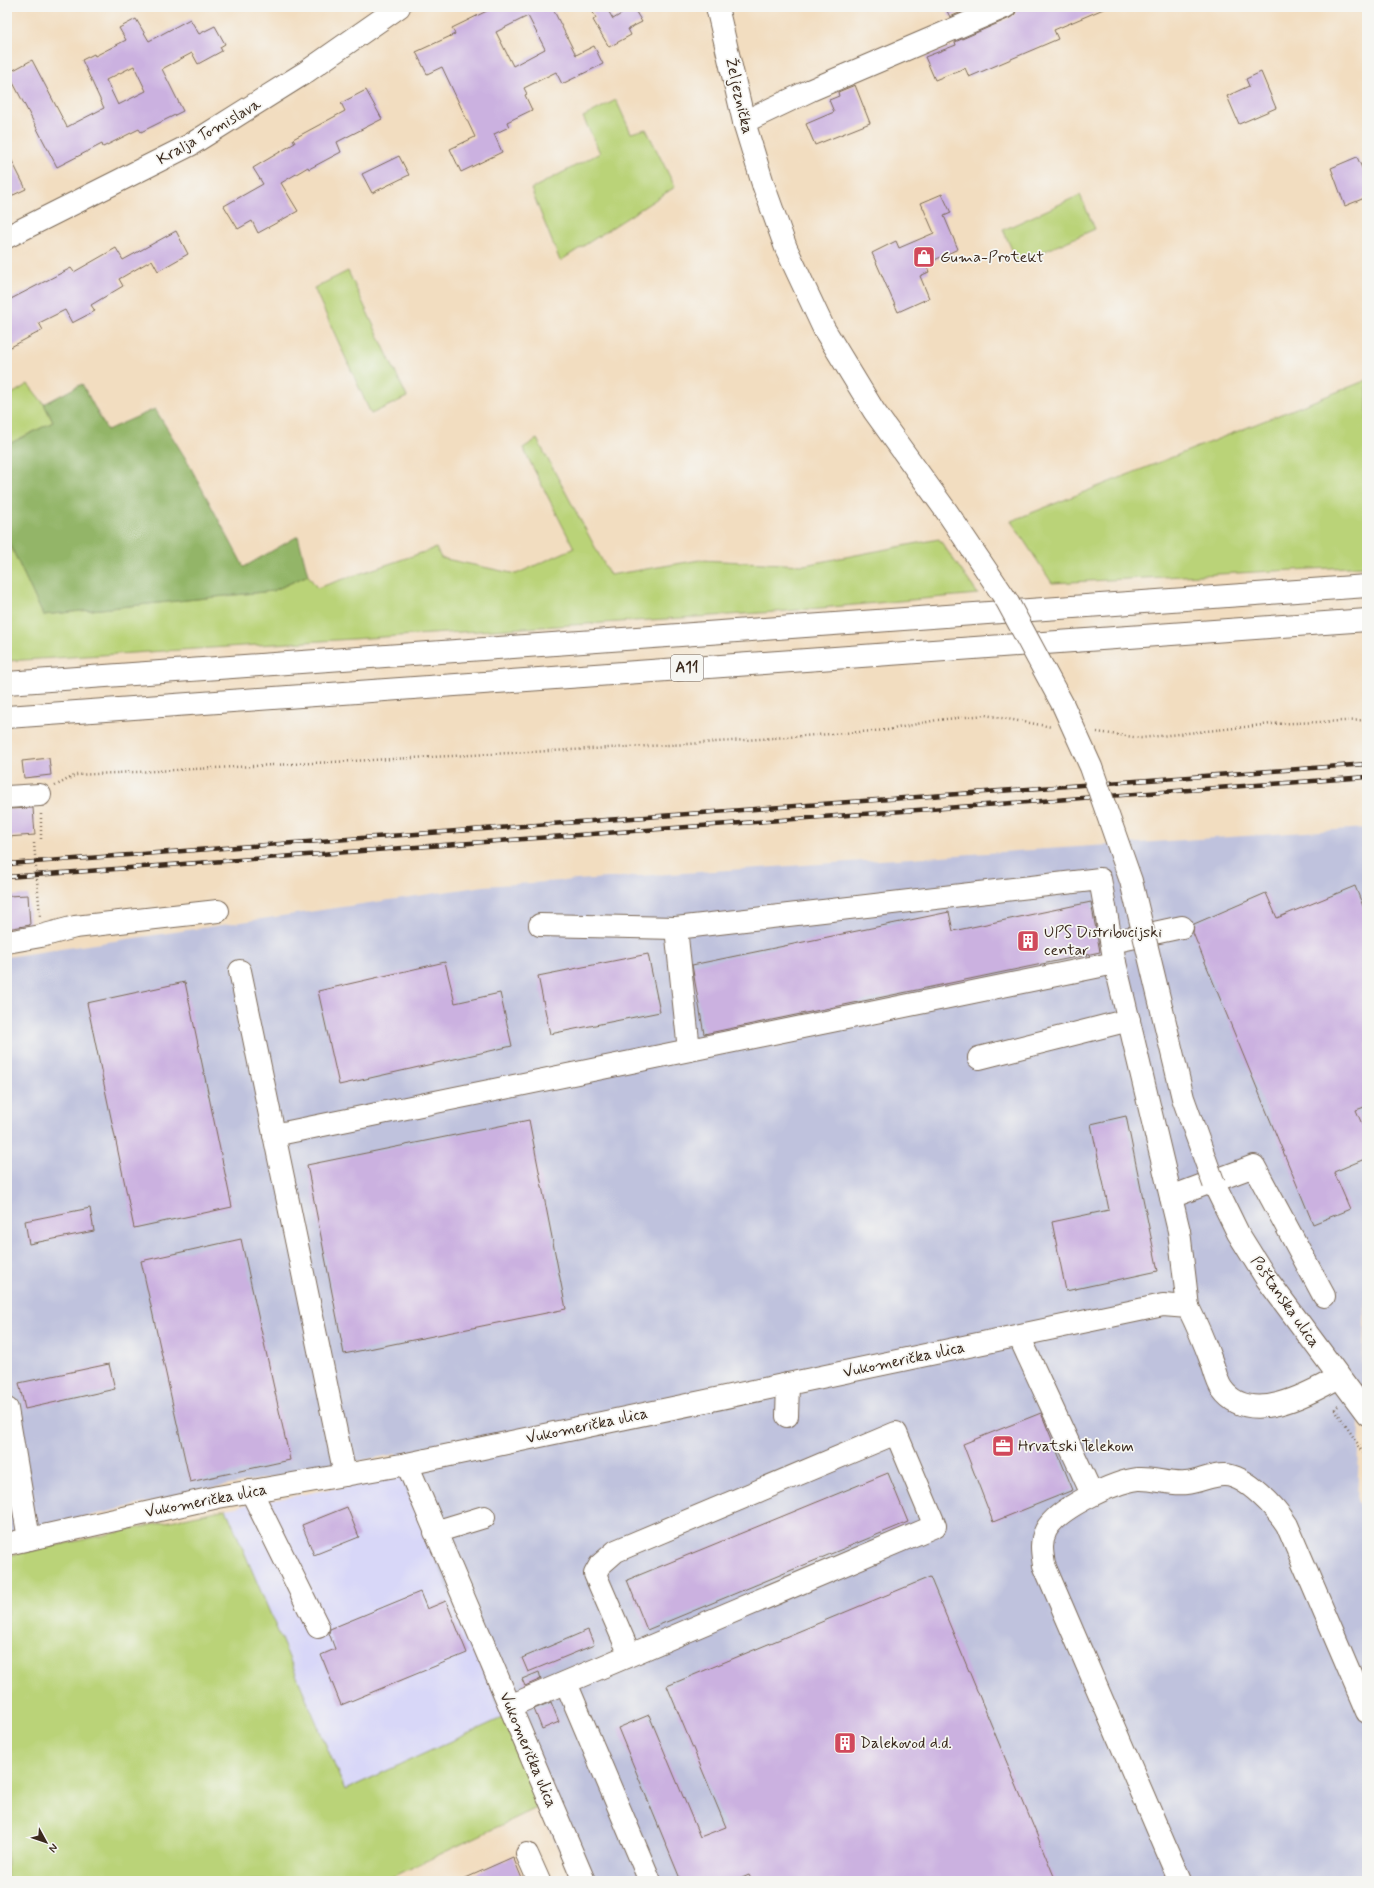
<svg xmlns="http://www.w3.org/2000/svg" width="1374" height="1888" viewBox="0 0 1374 1888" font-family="Mynerve,sans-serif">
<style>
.built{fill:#d8d7f8}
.industrial{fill:#bfc2dd}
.green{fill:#bad378;stroke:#7a7e4b}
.forest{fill:#93b568;stroke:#677043}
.building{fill:#cbb1e0;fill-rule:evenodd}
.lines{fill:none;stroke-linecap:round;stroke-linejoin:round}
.minor-casing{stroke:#7b6957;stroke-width:24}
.major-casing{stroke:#7b6957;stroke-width:24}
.highway-casing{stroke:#7b6957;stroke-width:24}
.path{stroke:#7b6957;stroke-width:2.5;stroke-dasharray:1 3;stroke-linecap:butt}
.minor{stroke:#fff;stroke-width:22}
.major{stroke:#fff;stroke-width:22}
.highway{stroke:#fff;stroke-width:22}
.rail-casing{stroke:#3b2a1e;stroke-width:4.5}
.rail{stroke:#f6f6f2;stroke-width:3;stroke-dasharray:9;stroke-linecap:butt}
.major-bridge-casing{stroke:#7b6957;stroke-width:24;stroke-linecap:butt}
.major-bridge{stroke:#fff;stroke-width:22}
.labels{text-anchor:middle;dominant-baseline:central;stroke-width:3.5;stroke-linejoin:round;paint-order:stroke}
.shield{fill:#f6f6f2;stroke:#73675e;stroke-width:1}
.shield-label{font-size:15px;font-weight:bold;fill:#3b2a1e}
.street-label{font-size:16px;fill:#3b2a1e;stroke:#f6f6f2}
.poi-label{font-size:16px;fill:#3b2a1e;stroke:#f6f6f2;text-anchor:start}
</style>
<rect width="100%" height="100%" fill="#f6f6f2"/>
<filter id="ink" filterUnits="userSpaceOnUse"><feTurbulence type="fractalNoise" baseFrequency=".025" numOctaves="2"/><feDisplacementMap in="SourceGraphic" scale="8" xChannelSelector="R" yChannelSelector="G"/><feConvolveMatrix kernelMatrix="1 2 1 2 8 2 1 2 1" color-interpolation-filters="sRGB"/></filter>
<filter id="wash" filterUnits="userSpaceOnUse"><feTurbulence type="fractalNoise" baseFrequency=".012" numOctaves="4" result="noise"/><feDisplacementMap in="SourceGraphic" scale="16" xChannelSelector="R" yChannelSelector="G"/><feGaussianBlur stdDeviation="0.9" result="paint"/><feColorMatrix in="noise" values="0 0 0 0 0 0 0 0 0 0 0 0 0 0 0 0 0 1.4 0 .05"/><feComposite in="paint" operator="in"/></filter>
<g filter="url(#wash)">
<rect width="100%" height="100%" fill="#f2ddc0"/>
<polygon class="built" points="400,1476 504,1717 345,1790 226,1509"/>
<polygon class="industrial" points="1367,828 1367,1247 1357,1501 1367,1523 1367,1881 572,1881 400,1476 396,1454 202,1490 7,1535 7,957 484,886"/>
<g class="green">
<polygon points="616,100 631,133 646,129 675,187 560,261 531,189 600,153 583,117"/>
<polygon points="1080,195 1095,229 1018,263 1003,230"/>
<polygon points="348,271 407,397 371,414 314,288"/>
<polygon points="1367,380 1367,566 1052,583 1011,521"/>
<polygon points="28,384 44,404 53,422 7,445 7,397"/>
<polygon points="537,439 610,575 700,560 804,565 939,539 978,594 775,612 7,661 7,538 43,615 273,591 308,575 317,588 436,548 441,558 516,574 574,548 523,448"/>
<polygon points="226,1509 345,1790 504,1717 541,1806 384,1881 7,1881 7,1556"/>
</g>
<polygon class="forest" points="82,384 107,430 155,409 186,459 244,567 298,536 308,575 273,591 43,615 7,538 7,445 53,422 44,404"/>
<g id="blocks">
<g class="building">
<path d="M495,7H552L576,55L594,46L603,64L562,84L556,72L524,88L527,94L525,95L532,110L507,122L509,127L494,134L502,152L461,172L450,149L475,137L442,67L427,74L416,52L455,34L452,28ZM528,16L545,49L513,66L496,32Z"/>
<polygon points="590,7 606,7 613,19 633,7 642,22 628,29 631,35 609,47 593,20 596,18"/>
<polygon points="945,7 973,7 950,17"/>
<polygon points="1017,7 1108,7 1054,30 1058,39 969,77 965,68 935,80 925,57 956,45 955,42 1010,18 1015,14"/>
<path d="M136,19L149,41L190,19L199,34L215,26L225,44L220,47L222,51L198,64L192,53L162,69L183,111L141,132L139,129L103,147L102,144L57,167L8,73L32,60L67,127L104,108L82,60L94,54L95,56L126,40L119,28ZM134,66L146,91L118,105L106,80Z"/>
<polygon points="1261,72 1276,108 1239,124 1227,96 1249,86 1246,79"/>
<polygon points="855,85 870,123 815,145 806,124 834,112 829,100 839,96 838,92"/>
<polygon points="366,90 382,119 337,142 341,152 309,169 308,167 281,183 298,211 258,233 252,221 238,229 224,206 263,184 253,168 295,143 293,139 345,111 341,103"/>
<polygon points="7,151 26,189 7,198"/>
<polygon points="399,156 409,175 372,193 362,174"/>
<polygon points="1357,157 1367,179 1367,197 1345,206 1331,168"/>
<polygon points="942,194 951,213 944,216 958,249 926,264 929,272 920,276 929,298 898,312 872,253 896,241 899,248 934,233 921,203"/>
<polygon points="176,231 188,254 158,271 152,260 119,279 123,286 91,305 95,311 72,323 65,310 39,323 43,330 7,349 7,301 71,268 74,272 116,248 123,260"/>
<polygon points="49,758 51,775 24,778 22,761"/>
<polygon points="33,808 35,835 7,837 7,809"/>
<polygon points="1355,886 1367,916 1367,1106 1356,1110 1367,1136 1367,1158 1334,1172 1350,1209 1313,1224 1193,933 1194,924 1266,893 1277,918"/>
<polygon points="28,895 30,925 7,929 7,896"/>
<polygon points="1091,902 1100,952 704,1034 692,965 949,912 953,931"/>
<polygon points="648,954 660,1012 550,1034 538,976"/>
<polygon points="445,962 455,1003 500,993 512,1046 339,1085 318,991"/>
<polygon points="185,982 232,1207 134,1228 87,1003"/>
<polygon points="1126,1116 1158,1271 1066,1291 1052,1222 1109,1210 1091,1124"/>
<polygon points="529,1120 566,1309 344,1354 307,1165"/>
<polygon points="90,1208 94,1231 29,1244 25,1221"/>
<polygon points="241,1239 290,1460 190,1482 141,1261"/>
<polygon points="109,1364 115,1389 25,1409 19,1383"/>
<polygon points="1041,1413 1073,1490 993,1522 963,1444"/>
<polygon points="888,1473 908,1522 647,1630 627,1580"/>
<polygon points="347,1507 359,1537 314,1555 302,1525"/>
<polygon points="930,1577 1056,1881 752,1881 749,1875 735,1881 681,1881 618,1728 649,1715 700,1837 726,1827 667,1686"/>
<polygon points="420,1592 427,1609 446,1601 467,1653 341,1705 321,1655 335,1649 329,1633 330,1629"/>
<polygon points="588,1630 594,1645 528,1672 522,1658"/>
<polygon points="539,1672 541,1679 525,1686 522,1679"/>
<polygon points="551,1702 559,1722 542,1729 534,1709"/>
<polygon points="513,1857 523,1881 459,1881"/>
</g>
</g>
</g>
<g filter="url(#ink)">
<use href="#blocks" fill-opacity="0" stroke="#7b6957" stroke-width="1"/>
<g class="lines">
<g class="minor-casing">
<g id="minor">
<polyline points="744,122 811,90 1005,7"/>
<polyline points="7,237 190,145 306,72 399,7"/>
<polyline points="7,797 40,795"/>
<polyline points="540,925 676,928"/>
<polyline points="7,942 41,936 75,927 218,911"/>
<polyline points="1112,942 1182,927"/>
<polyline points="240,971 345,1475"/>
<polyline points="689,1050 676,928 1100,879 1115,963 1179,1231 1188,1307"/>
<polyline points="979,1058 1129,1020"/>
<polyline points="274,1135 1115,963"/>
<polyline points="1171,1197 1254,1166 1324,1296"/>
<polyline points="1019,1336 1092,1494"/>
<polyline points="7,1409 29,1539"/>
<polyline points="787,1416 788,1384"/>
<polyline points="407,1464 584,1881"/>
<polyline points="251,1491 318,1627"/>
<polyline points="435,1532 484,1517"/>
<path d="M7,1544L218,1497L407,1464L1163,1305L1188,1307C1197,1325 1205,1344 1212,1363C1215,1371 1217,1382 1222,1389C1249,1427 1309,1394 1339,1377"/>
<polyline points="566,1683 650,1881"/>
<polyline points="510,1706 935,1526 896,1433 616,1551 600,1565 595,1574 630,1655"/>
<polyline points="527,1854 539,1881"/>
<path d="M1180,1881L1044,1565C1042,1552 1040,1542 1046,1530C1058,1508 1114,1482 1138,1479C1154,1478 1170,1485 1186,1483C1199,1482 1212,1474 1225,1475C1247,1476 1276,1508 1287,1525L1367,1712"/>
</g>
</g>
<g class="major-casing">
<g id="major">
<polyline points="717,7 744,122 763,184"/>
<polyline points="1214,1184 1238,1233 1266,1278 1367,1414"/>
</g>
</g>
<g class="highway-casing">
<g id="highway">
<polyline points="7,683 1367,586"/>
<polyline points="7,717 1367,620"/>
</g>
</g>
<g class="path">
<polyline points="1097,732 1141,738 1272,724 1367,720"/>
<polyline points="55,786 76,775 688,744 888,730 937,720 985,715 1052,727"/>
<polyline points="41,814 41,842"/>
<polyline points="34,843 40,916"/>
<polyline points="1338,1406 1335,1409 1367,1458"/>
</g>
<use href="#minor" class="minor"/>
<use href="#major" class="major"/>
<use href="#highway" class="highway"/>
<g class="rail-casing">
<g id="rail">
<polyline points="7,864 1367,764"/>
<polyline points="7,877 1367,777"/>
</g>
</g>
<use href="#rail" class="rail"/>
<g class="major-bridge-casing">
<polyline id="major-bridge" points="763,184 786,248 824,329 874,411 947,512 1007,601 1063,705 1091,767 1131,881 1183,1098 1214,1184"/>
</g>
<use href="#major-bridge" class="major-bridge"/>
</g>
</g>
<defs>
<g id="shop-square" transform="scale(1.15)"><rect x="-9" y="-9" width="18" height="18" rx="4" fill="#d1495b" stroke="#f6f6f2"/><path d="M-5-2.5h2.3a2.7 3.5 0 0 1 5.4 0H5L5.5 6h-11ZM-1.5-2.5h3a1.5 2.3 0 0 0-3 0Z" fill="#fff"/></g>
<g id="building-square" transform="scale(1.15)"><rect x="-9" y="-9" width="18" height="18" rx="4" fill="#d1495b" stroke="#f6f6f2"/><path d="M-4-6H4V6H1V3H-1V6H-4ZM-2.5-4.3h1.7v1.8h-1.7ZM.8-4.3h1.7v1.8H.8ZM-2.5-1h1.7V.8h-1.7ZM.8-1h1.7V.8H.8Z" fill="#fff"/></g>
<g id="office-square" transform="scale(1.15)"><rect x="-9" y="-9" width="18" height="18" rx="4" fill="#d1495b" stroke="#f6f6f2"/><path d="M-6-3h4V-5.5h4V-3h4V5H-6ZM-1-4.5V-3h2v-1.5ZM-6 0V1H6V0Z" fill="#fff"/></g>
</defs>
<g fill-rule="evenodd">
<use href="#shop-square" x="924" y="257"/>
<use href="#building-square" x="1028" y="941"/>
<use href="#office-square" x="1003" y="1446"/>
<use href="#building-square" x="845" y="1743"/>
</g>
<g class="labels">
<rect class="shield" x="671" y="655" width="32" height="26" rx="3"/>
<g class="shield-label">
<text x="687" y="668">A11</text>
</g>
<g class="street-label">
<text transform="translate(739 96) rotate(77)">Željeznička</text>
<text transform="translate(209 132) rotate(-30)">Kralja Tomislava</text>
<text transform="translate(1285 1302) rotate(55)">Poštanska ulica</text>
<text transform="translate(904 1360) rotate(-12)">Vukomerička ulica</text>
<text transform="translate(587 1426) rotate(-12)">Vukomerička ulica</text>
<text transform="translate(206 1501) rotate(-11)">Vukomerička ulica</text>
<text transform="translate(528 1750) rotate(67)">Vukomerička ulica</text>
</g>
<g class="poi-label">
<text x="940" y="257">Guma-Protekt</text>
<text x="1044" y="932">UPS Distribucijski<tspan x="1044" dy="18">centar</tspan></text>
<text x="1018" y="1446">Hrvatski Telekom</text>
<text x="860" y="1743">Dalekovod d.d.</text>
</g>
</g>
<rect width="1374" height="1888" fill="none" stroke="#f6f6f2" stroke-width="24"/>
<g transform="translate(46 1842) rotate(130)" stroke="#f6f6f2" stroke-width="3" paint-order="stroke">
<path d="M0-3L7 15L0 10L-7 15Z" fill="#3b2a1e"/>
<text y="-6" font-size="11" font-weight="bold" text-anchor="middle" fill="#3b2a1e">N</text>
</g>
</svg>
